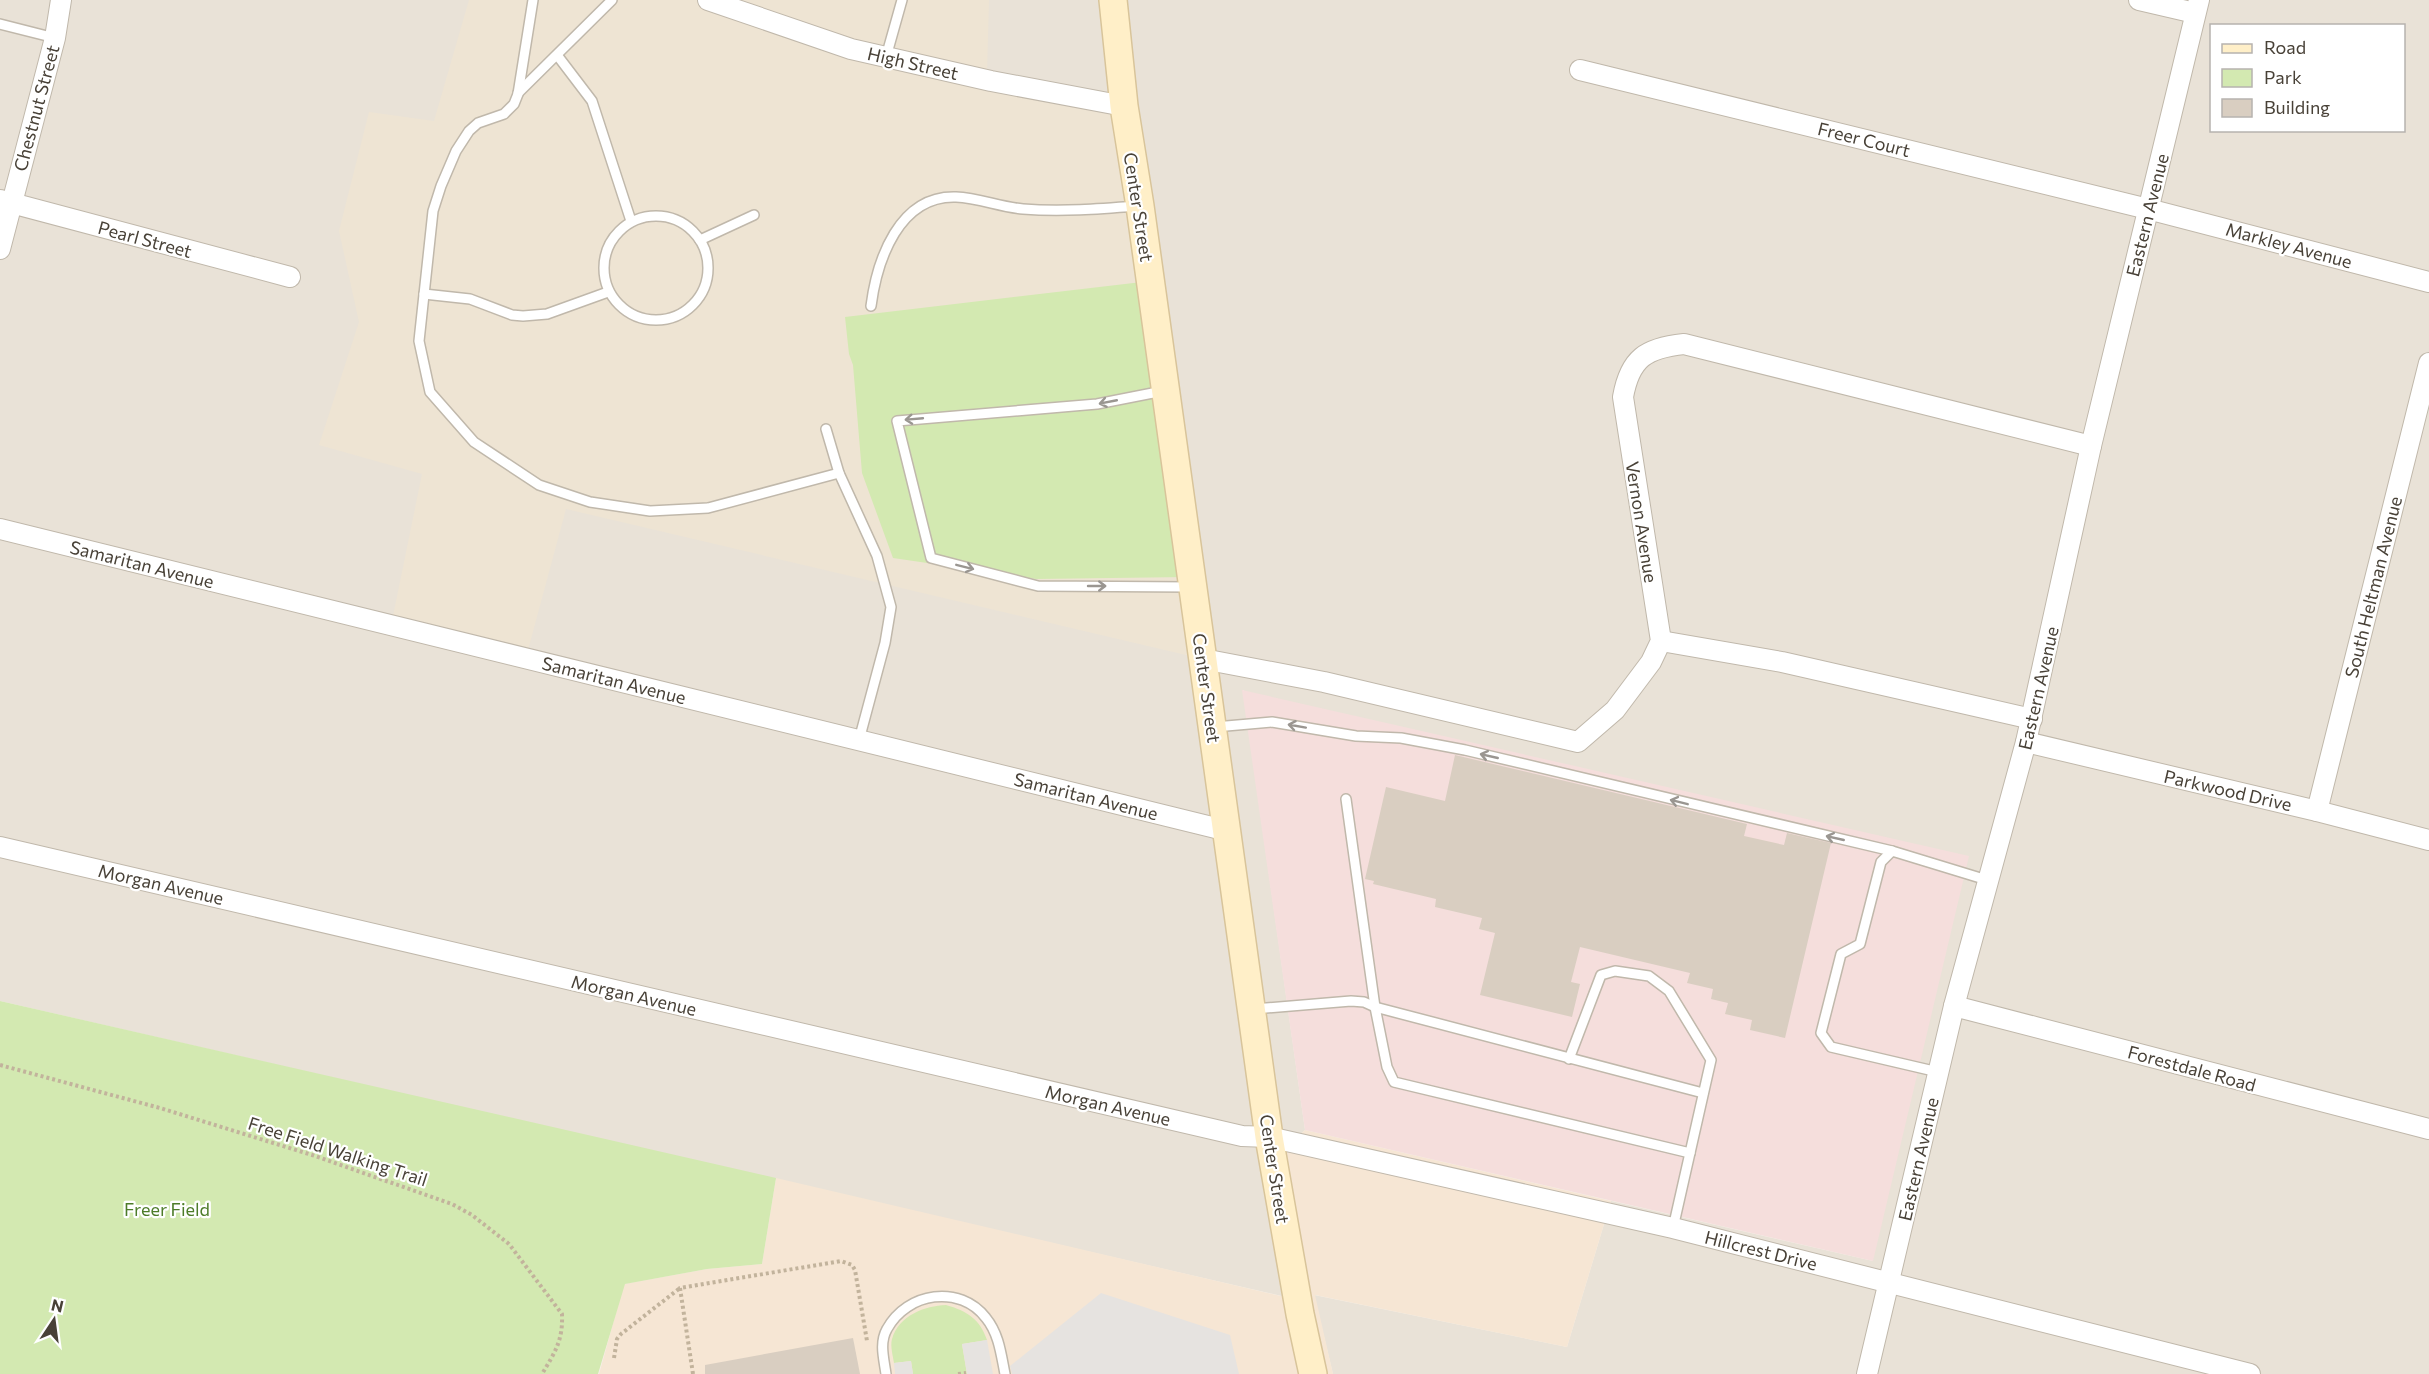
<svg xmlns="http://www.w3.org/2000/svg" width="2429" height="1374" viewBox="0 0 2429 1374" font-family="Commissioner,sans-serif">
<style>
.residential{fill:#e9e2d7;fill-rule:evenodd}
.commercial{fill:#f6e6d4}
.education{fill:#eee4d3}
.medical{fill:#f5dedc}
.green{fill:#d3e9b1}
.parking{fill:#e6e3e0}
.building{fill:#d9cec1}
.lines{fill:none;stroke-linecap:round;stroke-linejoin:round}
.service-casing{stroke:#c0b8ab;stroke-width:12}
.minor-casing{stroke:#c0b8ab;stroke-width:22}
.secondary-casing{stroke:#d8c49a;stroke-width:30}
.path{stroke:#c2b39c;stroke-width:4;stroke-dasharray:3 3;stroke-linecap:butt}
.service{stroke:#fff;stroke-width:9}
.minor{stroke:#fff;stroke-width:20}
.secondary{stroke:#ffefc8;stroke-width:27}
.oneway{stroke:#9a9691}
.labels{text-anchor:middle;dominant-baseline:central;stroke-width:4.5;stroke-linejoin:round;paint-order:stroke}
.street-label{font-size:18px;fill:#484137;stroke:#fff}
.park-label{font-size:18px;fill:#4d7c29;stroke:#fff}
</style>
<rect width="100%" height="100%" fill="#f5f0e9"/>
<path class="residential" d="M0,0H2429V1374H1333L1314,1295L1567,1347L1611,1201L1873,1261L1243,690L1305,1130L1265,1167L1286,1297L0,1001ZM2212,26H2404V130H2212Z"/>
<polygon class="commercial" points="1305,1130 1611,1201 1567,1347 1315,1295 1333,1374 599,1374 624,1284 707,1269 762,1264 776,1178 1285,1297 1265,1166"/>
<polygon class="education" points="469,0 989,0 987,72 1124,106 1203,659 566,509 528,650 393,616 422,474 319,445 359,322 339,231 369,112 434,121"/>
<polygon class="medical" points="1242,690 1969,856 1873,1261 1305,1130"/>
<g class="green">
<polygon points="1142,282 1187,577 1036,579 893,558 862,473 853,365 849,354 845,317"/>
<polygon points="0,1001 776,1178 762,1264 707,1269 625,1284 598,1374 0,1374"/>
<path d="M946,1305C967,1311 980,1319 987,1340L962,1344L967,1374H913L911,1361L894,1363C893,1356 890,1346 892,1339C899,1315 925,1306 946,1305Z"/>
</g>
<g class="parking">
<polygon points="1101,1293 1230,1335 1239,1374 1012,1374 1010,1366"/>
<polygon points="987,1340 993,1374 967,1374 962,1344"/>
<polygon points="911,1361 913,1374 895,1374 894,1363"/>
</g>
<g class="building">
<polygon points="1455,755 1747,824 1744,836 1784,845 1787,833 1831,843 1785,1038 1750,1030 1752,1020 1725,1014 1728,1003 1711,999 1713,989 1687,983 1690,973 1580,947 1571,982 1580,984 1572,1017 1480,995 1495,933 1479,929 1482,918 1435,907 1436,899 1373,884 1374,881 1365,879 1386,787 1445,801"/>
<polygon points="853,1338 860,1374 705,1374 705,1365"/>
</g>
<g class="lines">
<g class="service-casing">
<g id="service">
<polyline points="533,0 518,94 514,104 504,114 478,123 469,131 456,151 441,186 433,211 419,341 430,392 474,442 539,485 590,502 650,511 708,508 839,473"/>
<polyline points="0,24 55,38"/>
<polyline points="557,55 592,101 631,221"/>
<polyline points="886,57 902,0"/>
<polyline points="518,93 612,0"/>
<circle cx="656" cy="268" r="52"/>
<polyline points="700,240 754,215"/>
<polyline points="424,294 470,299 512,315 523,316 547,314 608,292"/>
<path d="M871,306C877,260 899,195 956,197C979,198 1000,207 1023,209C1061,212 1099,209 1137,206"/>
<polyline points="1163,391 1097,404 897,421 931,558 1038,586 1191,587"/>
<polyline points="826,429 839,473 877,556 891,607 885,643 859,740"/>
<polyline points="1215,727 1272,722 1356,736 1401,738 1465,750 1892,851"/>
<polyline points="1346,799 1375,1007 1387,1067 1394,1082 1690,1153"/>
<polyline points="1254,1009 1351,1001 1364,1002 1375,1007 1703,1093"/>
<polyline points="1569,1059 1601,975 1615,971 1649,976 1669,991 1711,1060 1673,1228"/>
<polyline points="1938,1072 1831,1047 1821,1033 1841,954 1860,944 1881,862 1892,851 1987,880"/>
<path d="M886,1374C884,1359 879,1343 887,1329C907,1292 960,1284 986,1318C999,1334 1001,1354 1005,1374"/>
</g>
</g>
<g class="minor-casing">
<g id="minor">
<polyline points="708,0 851,49 991,81 1124,106"/>
<polyline points="2139,0 2195,13"/>
<polyline points="1580,70 2148,209 2429,282"/>
<polyline points="0,200 290,277"/>
<polyline points="0,249 55,38 61,0"/>
<polyline points="0,529 1228,831"/>
<polyline points="1661,641 1782,662 2032,719"/>
<path d="M1203,659L1324,682L1578,742L1615,710L1651,662L1661,641L1623,397C1630,358 1646,348 1684,344L2091,446"/>
<polyline points="2026,742 2317,811 2429,840"/>
<polyline points="2317,811 2429,363"/>
<polyline points="0,847 1242,1136 1269,1137 1673,1228 2250,1374"/>
<polyline points="1954,1006 2429,1129"/>
<polyline points="1867,1374 1954,1006 2026,742 2091,446 2199,0"/>
</g>
</g>
<g class="secondary-casing">
<polyline id="secondary" points="1113,0 1124,106 1140,206 1269,1137 1300,1314 1313,1374"/>
</g>
<g class="path">
<path d="M0,1065L160,1108L312,1155L452,1204L472,1215L509,1244L562,1314C563,1341 555,1352 542,1374"/>
<polyline points="614,1358 617,1339 621,1334 680,1288"/>
<polyline points="693,1374 680,1288 841,1261 852,1265 855,1270 867,1341"/>
<polyline points="958,1374 966,1373"/>
</g>
<use href="#service" class="service"/>
<use href="#minor" class="minor"/>
<use href="#secondary" class="secondary"/>
</g>
<defs><path id="oneway-shaft" d="M-6 0H5M1.5-3L5.5 0L1.5 3" fill="none" stroke-width="1.6" stroke-linecap="round" stroke-linejoin="round" transform="scale(1.5)"/></defs>
<g class="oneway">
<use href="#oneway-shaft" transform="translate(1108 402) rotate(169)"/>
<use href="#oneway-shaft" transform="translate(914 419) rotate(175)"/>
<use href="#oneway-shaft" transform="translate(965 567) rotate(14)"/>
<use href="#oneway-shaft" transform="translate(1097 586)"/>
<use href="#oneway-shaft" transform="translate(1297 726) rotate(-170)"/>
<use href="#oneway-shaft" transform="translate(1489 756) rotate(-167)"/>
<use href="#oneway-shaft" transform="translate(1679 802) rotate(-166)"/>
<use href="#oneway-shaft" transform="translate(1835 838) rotate(-167)"/>
</g>
<g class="labels">
<g class="street-label">
<text transform="translate(913 63) rotate(13)">High Street</text>
<text transform="translate(36 108) rotate(-75)">Chestnut Street</text>
<text transform="translate(1864 139) rotate(14)">Freer Court</text>
<text transform="translate(1139 207) rotate(81)">Center Street</text>
<text transform="translate(2147 215) rotate(-76)">Eastern Avenue</text>
<text transform="translate(145 239) rotate(15)">Pearl Street</text>
<text transform="translate(2289 245) rotate(15)">Markley Avenue</text>
<text transform="translate(1642 522) rotate(81)">Vernon Avenue</text>
<text transform="translate(142 564) rotate(14)">Samaritan Avenue</text>
<text transform="translate(2373 587) rotate(-76)">South Heltman Avenue</text>
<text transform="translate(614 680) rotate(14)">Samaritan Avenue</text>
<text transform="translate(1207 688) rotate(82)">Center Street</text>
<text transform="translate(2038 688) rotate(-77)">Eastern Avenue</text>
<text transform="translate(2228 790) rotate(13)">Parkwood Drive</text>
<text transform="translate(1086 796) rotate(14)">Samaritan Avenue</text>
<text transform="translate(161 884) rotate(13)">Morgan Avenue</text>
<text transform="translate(634 995) rotate(13)">Morgan Avenue</text>
<text transform="translate(2192 1068) rotate(15)">Forestdale Road</text>
<text transform="translate(1108 1105) rotate(13)">Morgan Avenue</text>
<text transform="translate(338 1151) rotate(18)">Free Field Walking Trail</text>
<text transform="translate(1918 1159) rotate(-77)">Eastern Avenue</text>
<text transform="translate(1275 1169) rotate(81)">Center Street</text>
<text transform="translate(1761 1250) rotate(14)">Hillcrest Drive</text>
</g>
<g class="park-label">
<text x="167" y="1209">Freer Field</text>
</g>
</g>
<rect x="2210" y="24" width="195" height="108" fill="#ffffff" stroke="#b6b3af" stroke-width="1.5"/>
<rect x="2222" y="44" width="30" height="9" fill="#ffefc8" stroke="#b6b3af" stroke-width="1.5"/>
<text x="2264" y="54" font-size="18" fill="#484137">Road</text>
<rect x="2222" y="69" width="30" height="18" fill="#d3e9b1" stroke="#b6b3af" stroke-width="1.5"/>
<text x="2264" y="84" font-size="18" fill="#484137">Park</text>
<rect x="2222" y="99" width="30" height="18" fill="#d9cec1" stroke="#b6b3af" stroke-width="1.5"/>
<text x="2264" y="114" font-size="18" fill="#484137">Building</text>
<g transform="translate(54 1320) rotate(13)" stroke="#ffffff" stroke-width="4.5" paint-order="stroke">
<path d="M0-4.5L10 22L0 15L-10 22Z" fill="#484137"/>
<text y="-9" font-size="16" font-weight="bold" text-anchor="middle" fill="#484137">N</text>
</g>
</svg>
